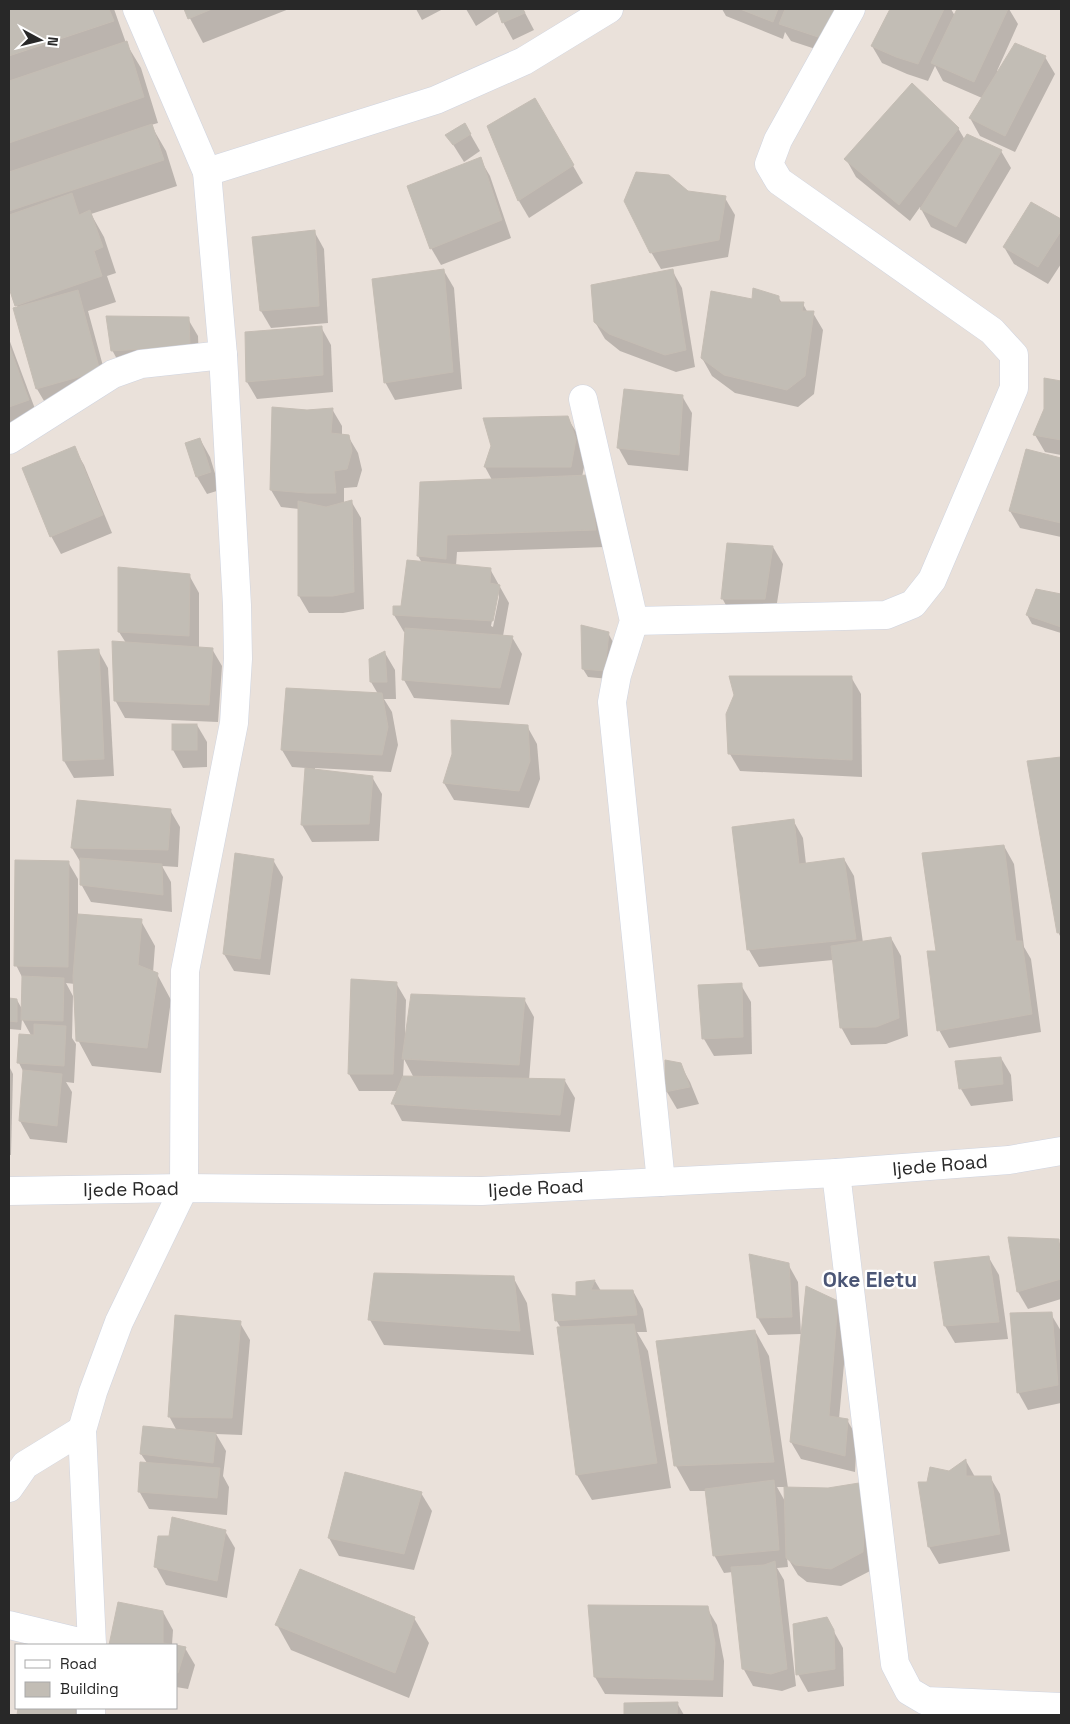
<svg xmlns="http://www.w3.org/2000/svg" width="1070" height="1724" viewBox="0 0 1070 1724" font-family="'Space Grotesk',sans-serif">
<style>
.shadow{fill:#0003;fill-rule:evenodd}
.building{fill:#c2bdb5;stroke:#c5bdb4}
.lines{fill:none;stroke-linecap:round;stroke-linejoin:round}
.minor-casing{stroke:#cfd4e0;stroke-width:29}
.secondary-casing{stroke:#cfd4e0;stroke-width:29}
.minor{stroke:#fff;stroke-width:28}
.secondary{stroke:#fff;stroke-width:28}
.labels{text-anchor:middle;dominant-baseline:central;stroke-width:4.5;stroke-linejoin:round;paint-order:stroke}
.street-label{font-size:19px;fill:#282828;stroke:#fff}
.quarter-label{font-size:21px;font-weight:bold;fill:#4b5676;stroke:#fff}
</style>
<rect width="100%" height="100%" fill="#eae1da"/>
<g class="shadow">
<polygon points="9,9 114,9 126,43 141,68 158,123 151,125 166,151 177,186 91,214 104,237 116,273 107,276 116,302 88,311 109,388 47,406 37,389 15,309 18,308 9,284"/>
<polygon points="185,9 289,9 203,43"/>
<polygon points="416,9 443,9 422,20"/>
<polygon points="466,9 523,9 534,30 513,40 503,22 499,11 476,26"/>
<polygon points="722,9 863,9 837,56 791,41 785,32 783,39 726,16"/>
<polygon points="891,9 951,9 955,16 958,9 1009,9 1018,24 997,71 1045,57 1055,74 1015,152 980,136 970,118 982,98 943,81 935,66 928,81 907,74 882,63 872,46"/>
<polygon points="535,100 583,183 529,218 519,201 489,126"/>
<polygon points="465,125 480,151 464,162 447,135"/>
<polygon points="958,128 965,140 1001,151 1011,168 966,244 931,227 920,207 910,221 856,177 846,159"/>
<polygon points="480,159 490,176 511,238 441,265 431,248"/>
<polygon points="687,192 725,198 735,215 728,257 661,269 651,252"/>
<polygon points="1032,204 1061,220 1061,264 1048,284 1014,264 1004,247"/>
<polygon points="314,231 324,249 328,323 271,328 261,311"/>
<polygon points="672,270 682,288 695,367 676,372 620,351 605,339 595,322"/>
<polygon points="444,271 454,288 462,389 395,400 385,382"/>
<polygon points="778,297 782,303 803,304 808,313 813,313 823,330 814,394 798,407 735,393 712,376 702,358 753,300"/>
<polygon points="188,319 198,336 199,363 122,368 112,350"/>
<polygon points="321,327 331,345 333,392 257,399 247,382"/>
<polygon points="9,339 38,417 9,428"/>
<polygon points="1045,380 1061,383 1061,455 1045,452 1035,435 1045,409"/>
<polygon points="682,396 692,413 688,471 628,465 618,447"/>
<polygon points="332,409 342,426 342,435 348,436 358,453 362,470 357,487 344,488 344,503 351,501 361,518 364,609 343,613 309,613 299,596 299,509 281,507 271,490 307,411"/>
<path d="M567,417L578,435L586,457L582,477L589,476L605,547L457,552L456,566L490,569L509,603L503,636L512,637L522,654L509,705L414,698L404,680L406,632H404L394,615L402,607L422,563L418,556L492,480L485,467L493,446ZM498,590L499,597L493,627L491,626Z"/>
<polygon points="200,439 210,457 220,490 207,494 197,477 186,444"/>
<polygon points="74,448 84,465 112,533 61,554 51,536 24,469"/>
<polygon points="1026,451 1061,459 1061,537 1020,528 1010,511"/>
<polygon points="773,547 783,564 775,616 732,616 722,598"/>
<polygon points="189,575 199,593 199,648 212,649 222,666 218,722 125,718 115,700 126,643 119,632"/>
<polygon points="1036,590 1061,595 1061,633 1032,624 1027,615"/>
<polygon points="608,633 613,642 609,679 588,677 583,669"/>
<polygon points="98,650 108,668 114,776 74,778 64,761"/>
<polygon points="385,653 395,670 396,699 384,699 392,712 398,745 391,772 315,768 315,770 372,777 382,794 379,841 312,842 302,825 306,768 292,767 282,750 378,694 371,682"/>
<polygon points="851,677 861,694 862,777 740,771 730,754"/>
<polygon points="173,725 197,725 207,742 207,767 183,768 173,750"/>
<polygon points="527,726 537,744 540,779 529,808 454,800 444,783"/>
<polygon points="1061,758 1061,938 1058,932 1029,762"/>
<polygon points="170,810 180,827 178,867 162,866 171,882 172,912 91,902 81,884 81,863 72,848"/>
<polygon points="793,820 803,838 806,864 844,859 854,876 863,943 891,938 901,956 908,1036 886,1044 851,1045 841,1027 833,960 759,967 749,950 734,828"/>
<polygon points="1004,846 1014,864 1024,947 1031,959 1041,1032 949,1048 939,1030 937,952"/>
<polygon points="273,860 283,877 270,975 234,971 224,954"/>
<polygon points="68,862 78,879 78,915 141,921 155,946 153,973 157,974 171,1000 161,1073 92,1066 78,1040 75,984 66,983 73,996 72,1038 76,1044 74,1083 66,1082 72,1092 67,1143 30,1139 20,1121 24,1073 19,1063 32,1037 22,1019 21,1030 9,1029 9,1000 17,1000 22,1009 23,979 16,965"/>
<path d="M396,983L406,1000L405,1033L524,999L534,1017L529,1080L565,1081L575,1098L570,1132L402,1121L393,1104L398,1091H359L349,1074ZM404,1059L414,1078L403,1077Z"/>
<polygon points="741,985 751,1002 752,1054 714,1056 704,1039"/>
<polygon points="1001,1058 1011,1075 1013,1101 971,1106 961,1089"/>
<polygon points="666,1061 680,1064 690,1082 699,1104 677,1109 667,1092"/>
<polygon points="9,1066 13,1074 11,1155 9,1155"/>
<polygon points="1058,1240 1061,1246 1061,1299 1028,1309 1018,1292"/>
<polygon points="989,1258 999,1275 1008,1339 955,1343 945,1326"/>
<polygon points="788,1264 798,1282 801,1334 768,1335 758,1318"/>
<polygon points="513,1277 527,1303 534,1355 384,1345 370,1320"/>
<polygon points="595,1281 601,1291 633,1291 643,1309 647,1332 637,1332 648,1351 671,1488 592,1500 577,1475 561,1328 556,1320"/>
<polygon points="837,1302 848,1320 839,1419 847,1420 857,1437 855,1472 801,1459 791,1442"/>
<polygon points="1051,1314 1061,1331 1061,1403 1028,1410 1018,1392"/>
<polygon points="240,1323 250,1340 242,1435 216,1434 226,1451 223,1476 229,1487 227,1515 149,1509 139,1491 147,1463 141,1454 177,1431 169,1416"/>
<path d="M755,1331L769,1356L788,1488L828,1489L858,1485L868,1502L872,1570L841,1586L807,1582L798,1575L787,1557L788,1567L777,1568L784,1580L796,1686L782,1691L753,1686L743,1668L733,1572L724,1573L714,1555L706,1491H690L676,1466L658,1342ZM777,1487H785L786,1503Z"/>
<polygon points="9,1354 10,1356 9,1375"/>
<polygon points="966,1461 975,1477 990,1477 1000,1494 1010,1551 939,1564 929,1547 920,1483 928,1483 950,1472"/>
<polygon points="421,1493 432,1511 414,1570 339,1556 329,1538"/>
<polygon points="225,1531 235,1548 227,1598 166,1585 156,1567"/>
<polygon points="119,1603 163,1612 173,1630 172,1645 110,1645"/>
<polygon points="707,1608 717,1625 724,1661 723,1697 605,1694 595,1677"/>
<polygon points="414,1618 429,1643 409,1698 291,1650 277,1625"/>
<polygon points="827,1619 843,1648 844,1686 808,1692 798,1674"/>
<polygon points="176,1647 185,1648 195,1665 188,1689 176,1687"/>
<polygon points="677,1703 684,1715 625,1715 625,1705"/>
<polygon points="19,1708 76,1708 80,1715 18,1715"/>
</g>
<g class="building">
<polygon points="9,9 109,9 114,21 9,56"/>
<polygon points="184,9 212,9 188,19"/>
<polygon points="497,9 523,9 525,13 502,23"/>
<polygon points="740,9 778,9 773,22"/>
<polygon points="785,9 844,9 827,40 779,24"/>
<polygon points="890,9 944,9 918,64 896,57 871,46"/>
<polygon points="957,9 1008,9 974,82 931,63"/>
<polygon points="127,41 144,97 9,143 9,81"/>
<polygon points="1015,43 1046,56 1005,136 969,118"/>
<polygon points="912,83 959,128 899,205 844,159"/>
<polygon points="535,98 574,165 518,201 487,126"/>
<polygon points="465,123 471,134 453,145 445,135"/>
<polygon points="152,124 164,160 9,211 9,172"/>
<polygon points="967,134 1002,150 956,227 920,209"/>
<polygon points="481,157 502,220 430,249 407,186"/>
<polygon points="636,172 669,175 688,191 726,196 719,240 650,253 624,201"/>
<polygon points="72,193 79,215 90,210 103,247 94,251 102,276 15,306 9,288 9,215"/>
<polygon points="1031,202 1061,219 1061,231 1038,267 1003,247"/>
<polygon points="315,230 319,306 260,311 252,237"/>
<polygon points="444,269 453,372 384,383 372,279"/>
<polygon points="673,269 686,350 665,355 609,334 594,322 591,285"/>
<polygon points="753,288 779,296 779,302 804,302 802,311 814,311 805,376 787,390 724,375 701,358 711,291 752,299"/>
<polygon points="78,290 100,371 36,389 13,308"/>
<polygon points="106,316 189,317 190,346 111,351"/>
<polygon points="322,326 323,375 246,382 245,332"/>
<polygon points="9,345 29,400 9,407"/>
<polygon points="1044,378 1061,381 1061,440 1033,435 1044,409"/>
<polygon points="624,389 683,395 679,455 617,448"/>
<polygon points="272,407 307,410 333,408 331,433 349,435 352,451 347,469 334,471 336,493 306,493 270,490"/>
<polygon points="568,416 576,439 571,467 484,467 491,446 483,418"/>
<polygon points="200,438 211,472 196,477 185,443"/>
<polygon points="75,446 103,515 50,537 22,468"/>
<polygon points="1026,449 1061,458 1061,523 1009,511"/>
<polygon points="589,475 596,530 447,535 446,559 417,556 420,482"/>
<polygon points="352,500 354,592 333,596 298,596 298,501 326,507"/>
<polygon points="727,543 773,546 765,599 721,599"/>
<polygon points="407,560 491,568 490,583 500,585 493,621 393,615 393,606 401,606"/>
<polygon points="118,567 190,574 189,636 118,632"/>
<polygon points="1036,589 1061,594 1061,627 1026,615"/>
<polygon points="581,625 609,632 605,671 582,669"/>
<polygon points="405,628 513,636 500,688 402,680"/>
<polygon points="112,641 213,648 209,705 114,701"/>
<polygon points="99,649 104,759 63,761 58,651"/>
<polygon points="385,651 387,682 370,682 369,659"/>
<polygon points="729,676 852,676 852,760 728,754 726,714 734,695"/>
<polygon points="286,688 382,693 388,727 382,755 281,750"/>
<polygon points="451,720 528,725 530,761 519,791 443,783 452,754"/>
<rect x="172" y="724" width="25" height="26"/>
<polygon points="1061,757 1061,932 1057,933 1027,761"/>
<polygon points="305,768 373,776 369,824 301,825"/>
<polygon points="77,800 171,809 168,850 71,848"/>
<polygon points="794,819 799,864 844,858 856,939 747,950 732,827"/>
<polygon points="1004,845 1016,941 1022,941 1032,1014 937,1031 927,951 936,951 922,853"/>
<polygon points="235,853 274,859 260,959 223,954"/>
<polygon points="80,858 162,864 163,895 80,885"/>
<polygon points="15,860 69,861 68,967 14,966"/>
<polygon points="78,914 142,919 138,965 158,973 147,1048 76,1041 73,976"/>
<polygon points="891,937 899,1018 876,1027 840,1028 831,946"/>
<polygon points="22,976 64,978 63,1021 21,1020"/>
<polygon points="351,979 397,982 393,1074 348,1074"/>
<polygon points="742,983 743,1037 702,1039 698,985"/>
<polygon points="411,994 525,998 519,1065 402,1059"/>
<polygon points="9,998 17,999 17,1022 9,1021"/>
<polygon points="34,1024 66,1026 64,1066 17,1063 19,1034 34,1035"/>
<polygon points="1001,1057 1003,1084 959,1089 955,1061"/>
<polygon points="665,1060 681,1063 690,1087 665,1092"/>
<polygon points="23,1070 62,1074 57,1126 19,1121"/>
<polygon points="403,1076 565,1079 560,1115 391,1104"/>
<polygon points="1008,1237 1059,1239 1061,1279 1017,1292"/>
<polygon points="749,1254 789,1263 792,1317 757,1318"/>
<polygon points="989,1256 999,1322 944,1326 934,1262"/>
<polygon points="374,1273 514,1276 520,1331 368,1320"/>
<polygon points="595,1280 591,1290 633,1290 637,1315 555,1321 552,1294 576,1296 576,1282"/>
<polygon points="806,1286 838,1301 829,1416 848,1419 845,1456 790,1442"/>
<polygon points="1052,1312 1058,1385 1017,1393 1010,1313"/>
<polygon points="175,1315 241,1321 232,1418 168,1417"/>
<polygon points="634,1324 657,1463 576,1475 557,1327"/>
<polygon points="755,1330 774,1462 674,1466 656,1341"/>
<polygon points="143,1426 216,1433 213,1463 140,1454"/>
<polygon points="966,1459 966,1476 991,1476 1000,1534 928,1547 918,1482 927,1482 930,1467 949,1471"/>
<polygon points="140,1462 220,1468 217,1498 138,1492"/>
<polygon points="345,1472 422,1492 404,1554 328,1538"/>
<polygon points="774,1480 779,1550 713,1556 705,1489"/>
<polygon points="859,1483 865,1514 863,1552 831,1569 795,1565 786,1558 784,1487 828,1488"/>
<polygon points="172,1517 226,1530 217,1581 154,1567 158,1536 169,1536"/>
<polygon points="775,1561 787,1669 771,1674 742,1669 731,1567 764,1565"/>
<polygon points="300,1569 415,1617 395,1673 275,1625"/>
<polygon points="118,1602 163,1611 163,1643 176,1645 109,1645"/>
<polygon points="588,1605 708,1606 715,1643 713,1680 594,1677"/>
<polygon points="827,1617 834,1630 835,1669 796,1675 793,1624"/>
<polygon points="176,1645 186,1647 178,1673 176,1672"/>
<polygon points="678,1702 677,1715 624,1715 624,1703"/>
<polygon points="18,1708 75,1708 75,1715 17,1715"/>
</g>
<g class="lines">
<g class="minor-casing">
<g id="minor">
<polyline points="207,172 436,100 524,61 609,9"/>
<polyline points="583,399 634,621 617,675 612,702 661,1182"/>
<polyline points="9,440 113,374 141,364 223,355"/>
<polyline points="634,621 886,615 913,604 932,580 1014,388 1014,355 992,331 779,181 769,164 778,140 851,9"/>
<polyline points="836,1173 895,1664 909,1691 926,1701 1061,1707"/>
<polyline points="9,1488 25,1465 82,1430"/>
<polyline points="9,1625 92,1645"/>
<polyline points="92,1645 82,1430 93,1392 119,1322 184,1188 185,971 234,723 238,659 237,605 223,355 207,172 137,9"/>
<polyline points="91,1715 91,1708"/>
</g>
</g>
<g class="secondary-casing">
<polyline id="secondary" points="9,1191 184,1188 482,1191 836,1173 1009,1160 1061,1151"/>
</g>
<use href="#minor" class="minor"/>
<use href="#secondary" class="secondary"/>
</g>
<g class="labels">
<g class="street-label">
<text transform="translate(940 1165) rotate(-5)">Ijede Road</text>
<text transform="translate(536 1188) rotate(-3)">Ijede Road</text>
<text transform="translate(131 1189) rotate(-1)">Ijede Road</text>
</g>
<g class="quarter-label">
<text x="870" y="1279">Oke Eletu</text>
</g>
</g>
<rect width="1070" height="1724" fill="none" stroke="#282828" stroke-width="20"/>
<rect x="15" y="1644" width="162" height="65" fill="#ffffff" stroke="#a9a9a9"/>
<rect x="25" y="1660" width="25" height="8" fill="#ffffff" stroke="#a9a9a9"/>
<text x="60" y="1669" font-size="15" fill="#282828">Road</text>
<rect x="25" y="1682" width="25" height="15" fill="#c2bdb5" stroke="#a9a9a9"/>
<text x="60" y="1694" font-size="15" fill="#282828">Building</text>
<g transform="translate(40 40) rotate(97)" stroke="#ffffff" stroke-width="4" paint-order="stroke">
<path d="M0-4L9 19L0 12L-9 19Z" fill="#282828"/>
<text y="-8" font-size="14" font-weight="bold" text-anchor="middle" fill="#282828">N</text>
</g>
</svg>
